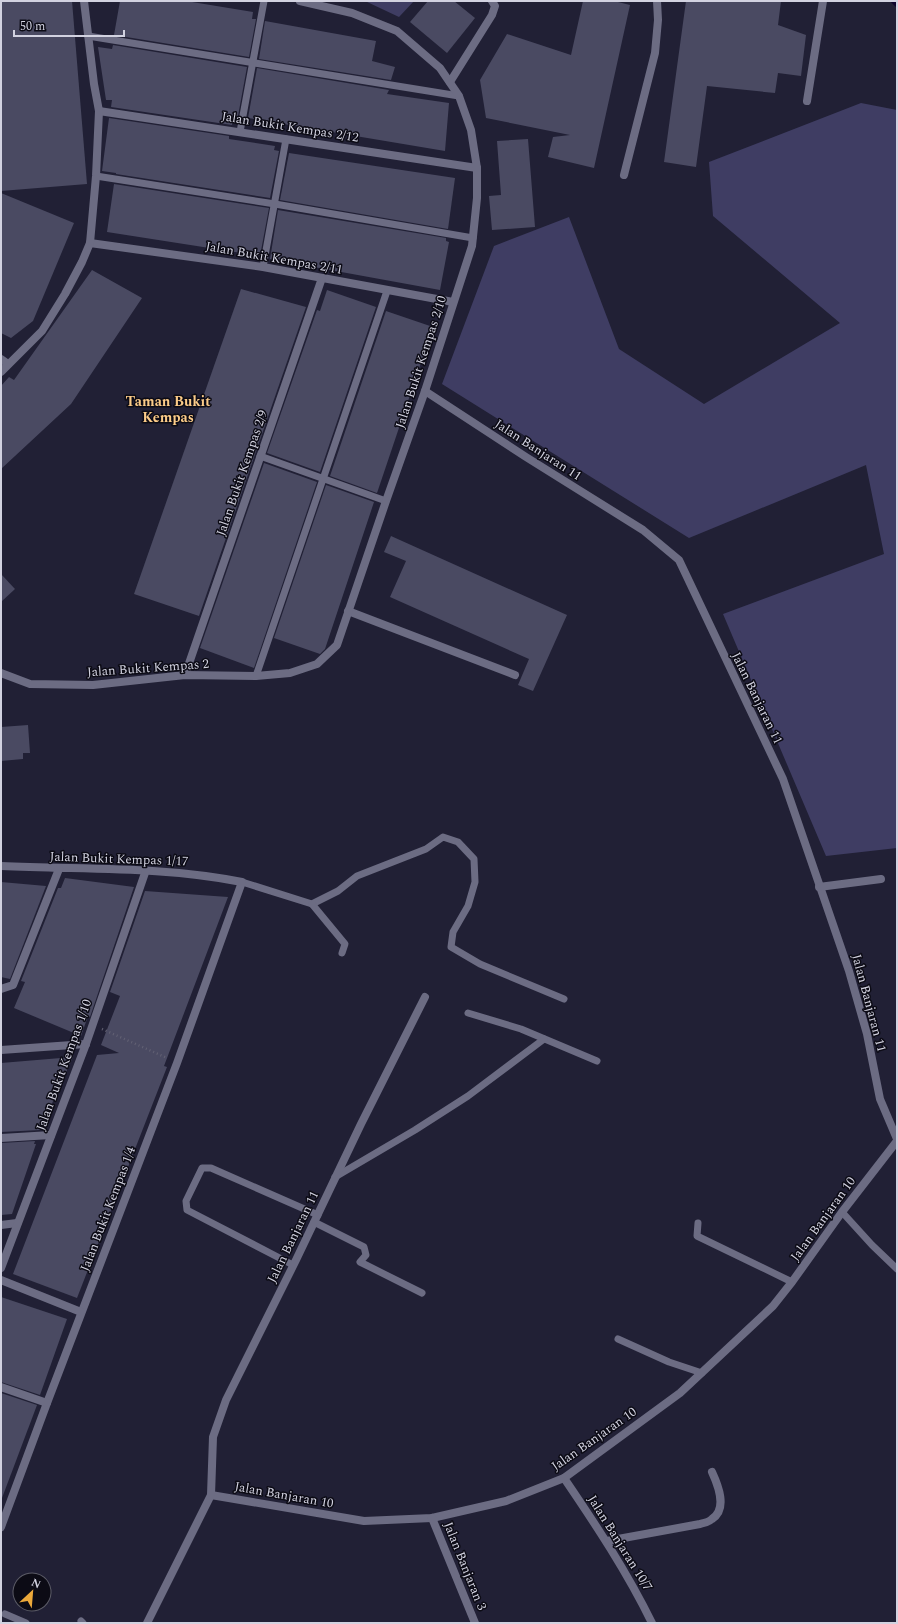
<svg xmlns="http://www.w3.org/2000/svg" width="898" height="1624" viewBox="0 0 898 1624" font-family="Spectral,serif">
<style>
.green{fill:#3f3d63}
.lines{fill:none;stroke-linecap:round;stroke-linejoin:round}
.stream{stroke:#0c032c;stroke-width:4.5}
.building{fill:#4a4a62}
.path{stroke:#636274;stroke-width:2.5;stroke-dasharray:1 3;stroke-linecap:butt}
.service{stroke:#6c6c83;stroke-width:7}
.minor{stroke:#6c6c83;stroke-width:8}
.labels{text-anchor:middle;dominant-baseline:central;stroke-width:3;stroke-linejoin:round;paint-order:stroke}
.street-label{font-size:13px;fill:#d2d2e0;stroke:#0c0b15}
.neighbourhood-label{font-size:14px;font-weight:bold;fill:#fccc89;stroke:#0c0b15}
</style>
<rect width="100%" height="100%" fill="#212035"/>
<g class="green">
<polygon points="365,1 414,1 399,17"/>
<polygon points="861,103 897,110 897,848 826,856 723,614 884,554 866,465 689,538 442,384 494,246 569,217 619,349 704,404 840,323 713,216 709,162"/>
</g>
<g class="lines">
<polyline class="stream" points="893,1 897,5"/>
</g>
<g class="building">
<polygon points="1,1 72,1 87,184 1,191"/>
<polygon points="120,1 186,1 253,12 252,19 256,19 249,57 114,35"/>
<polygon points="428,1 454,1 475,18 447,53 410,22"/>
<polygon points="583,1 614,1 630,5 594,168 548,157 553,137 570,135 486,118 480,80 507,34 571,55"/>
<polygon points="686,1 781,1 778,25 806,35 801,76 778,73 775,93 707,86 696,167 664,162"/>
<polygon points="265,21 376,41 372,61 395,67 391,80 259,59"/>
<polygon points="113,45 247,67 238,116 234,116 232,125 111,107 112,100 106,100 98,47 112,49"/>
<polygon points="257,68 389,90 387,94 449,103 445,151 248,118"/>
<polygon points="109,118 229,136 229,139 275,146 274,150 279,151 270,198 116,174 116,173 102,171"/>
<polygon points="528,139 535,227 492,230 489,196 501,195 497,141"/>
<polygon points="289,153 455,178 448,229 280,200"/>
<polygon points="114,184 269,208 260,256 107,232"/>
<polygon points="1,193 74,223 33,321 11,338 1,333"/>
<polygon points="278,210 446,238 446,241 449,242 440,290 270,259"/>
<polygon points="92,270 142,298 71,404 1,469 1,386 9,377 14,380"/>
<polygon points="241,289 306,307 199,616 134,594"/>
<polygon points="327,290 376,307 320,472 267,453 317,310 320,311"/>
<polygon points="386,311 433,327 377,493 330,476"/>
<polygon points="264,463 317,482 254,668 200,648"/>
<polygon points="326,485 374,502 325,649 320,654 274,638"/>
<polygon points="391,536 567,615 533,691 518,685 529,659 390,597 406,561 384,552"/>
<polygon points="1,574 15,589 1,602"/>
<polygon points="28,725 30,753 23,753 23,759 1,761 1,727"/>
<polygon points="65,878 134,887 90,1017 88,1016 81,1036 14,1008 25,982 21,981 58,888 61,888"/>
<polygon points="1,882 46,886 10,979 1,977"/>
<polygon points="145,891 228,897 164,1066 167,1067 77,1298 13,1274 97,1055 119,1053 101,1045 120,996 110,992"/>
<polygon points="73,1057 40,1130 1,1132 1,1063"/>
<polygon points="35,1141 34,1144 36,1144 12,1214 1,1215 1,1143"/>
<polygon points="1,1297 67,1319 40,1395 1,1382"/>
<polygon points="1,1393 37,1405 2,1498 1,1498"/>
</g>
<g class="lines">
<polyline class="path" points="102,1029 167,1058"/>
<g class="service">
<polyline points="88,36 459,96"/>
<polyline points="240,132 264,1"/>
<polyline points="96,176 275,204 473,238"/>
<polyline points="263,267 286,139"/>
<polyline points="260,456 386,501"/>
<polyline points="256,676 387,291"/>
<polyline points="242,882 312,904 338,891 357,876 426,849 443,837 458,842 474,859 475,882 468,906 453,932 451,947 480,964 564,999"/>
<polyline points="312,904 345,944 342,953"/>
<polyline points="468,1013 521,1029 597,1061"/>
<polyline points="335,1177 415,1130 468,1096 544,1039"/>
<polyline points="842,1212 872,1245 897,1269"/>
<polyline points="314,1222 364,1247 366,1255 360,1262 422,1293"/>
<polyline points="698,1223 697,1236 792,1282"/>
<polyline points="293,1265 187,1210 186,1201 202,1168 211,1168 318,1215"/>
<polyline points="618,1339 669,1362 702,1373"/>
<polyline points="5,1614 26,1623"/>
<polyline points="81,1621 83,1623"/>
</g>
<g class="minor">
<polyline points="450,82 492,15 495,6 492,1"/>
<polyline points="807,101 823,1"/>
<polyline points="99,111 477,168"/>
<polyline points="624,175 655,53 658,20 657,1"/>
<polyline points="90,243 263,267 453,302"/>
<polyline points="1,359 8,364"/>
<polyline points="1,372 42,331 65,294 82,262 90,243 96,176 99,111 94,84 84,1"/>
<polyline points="425,391 526,457 643,530 679,560 783,779 849,971 867,1034 880,1099 897,1139"/>
<polyline points="348,611 515,675"/>
<polyline points="1,673 30,684 93,685 185,675 256,676 290,673 317,664 337,645 386,501 425,391 472,246 477,198 477,168 471,130 459,96 440,68 397,31 352,13 300,1"/>
<polyline points="185,675 322,278"/>
<path d="M1,866C82,870 162,866 242,882L177,1063L47,1403L1,1527"/>
<polyline points="819,887 881,879"/>
<polyline points="1,989 13,985 59,869"/>
<polyline points="1,1050 86,1044"/>
<polyline points="1,1138 51,1135"/>
<polyline points="1,1225 17,1223"/>
<polyline points="1,1268 86,1044 146,870"/>
<polyline points="1,1280 81,1312"/>
<polyline points="1,1387 47,1403"/>
<path d="M564,1478C596,1525 627,1572 652,1623"/>
<polyline points="211,1495 364,1521 432,1518 506,1501 564,1478 680,1393 773,1306 792,1282 842,1212 897,1141"/>
<polyline points="432,1518 475,1623"/>
<path d="M607,1541L700,1524C704,1523 709,1522 712,1519C728,1509 718,1485 712,1472"/>
<polyline points="147,1623 211,1495 213,1437 226,1400 296,1260 361,1124 425,997"/>
</g>
</g>
<g class="labels">
<g class="street-label">
<text transform="translate(290 127) rotate(9)">Jalan Bukit Kempas 2/12</text>
<text transform="translate(274 258) rotate(10)">Jalan Bukit Kempas 2/11</text>
<text transform="translate(421 362) rotate(-72)">Jalan Bukit Kempas 2/10</text>
<text transform="translate(538 450) rotate(33)">Jalan Banjaran 11</text>
<text transform="translate(242 473) rotate(-71)">Jalan Bukit Kempas 2/9</text>
<text transform="translate(148 668) rotate(-4)">Jalan Bukit Kempas 2</text>
<text transform="translate(757 698) rotate(64)">Jalan Banjaran 11</text>
<text transform="translate(119 859) rotate(2)">Jalan Bukit Kempas 1/17</text>
<text transform="translate(869 1003) rotate(75)">Jalan Banjaran 11</text>
<text transform="translate(64 1065) rotate(-70)">Jalan Bukit Kempas 1/10</text>
<text transform="translate(108 1209) rotate(-69)">Jalan Bukit Kempas 1/4</text>
<text transform="translate(823 1219) rotate(-54)">Jalan Banjaran 10</text>
<text transform="translate(293 1237) rotate(-64)">Jalan Banjaran 11</text>
<text transform="translate(594 1439) rotate(-35)">Jalan Banjaran 10</text>
<text transform="translate(284 1495) rotate(10)">Jalan Banjaran 10</text>
<text transform="translate(620 1543) rotate(58)">Jalan Banjaran 10/7</text>
<text transform="translate(465 1566) rotate(68)">Jalan Banjaran 3</text>
</g>
<g class="neighbourhood-label">
<text x="168" y="401">Taman Bukit<tspan x="168" dy="16">Kempas</tspan></text>
</g>
</g>
<rect width="898" height="1624" fill="none" stroke="#d2d2e0" stroke-width="4"/>
<g transform="translate(32 1592) rotate(26)"><circle r="19" fill="#0c0b15" stroke="#5b5b66"/>
<path d="M0-3L7 15L0 10L-7 15Z" fill="#eca93b"/>
<text y="-6" font-size="11" font-weight="bold" text-anchor="middle" fill="#d2d2e0">N</text>
</g>
<path d="M14 30v6h110v-6" fill="none" stroke="#d2d2e0" stroke-width="2"/>
<text x="20" y="30" font-size="12" fill="#d2d2e0" stroke="#0c0b15" stroke-width="3" paint-order="stroke">50 m</text>
</svg>
